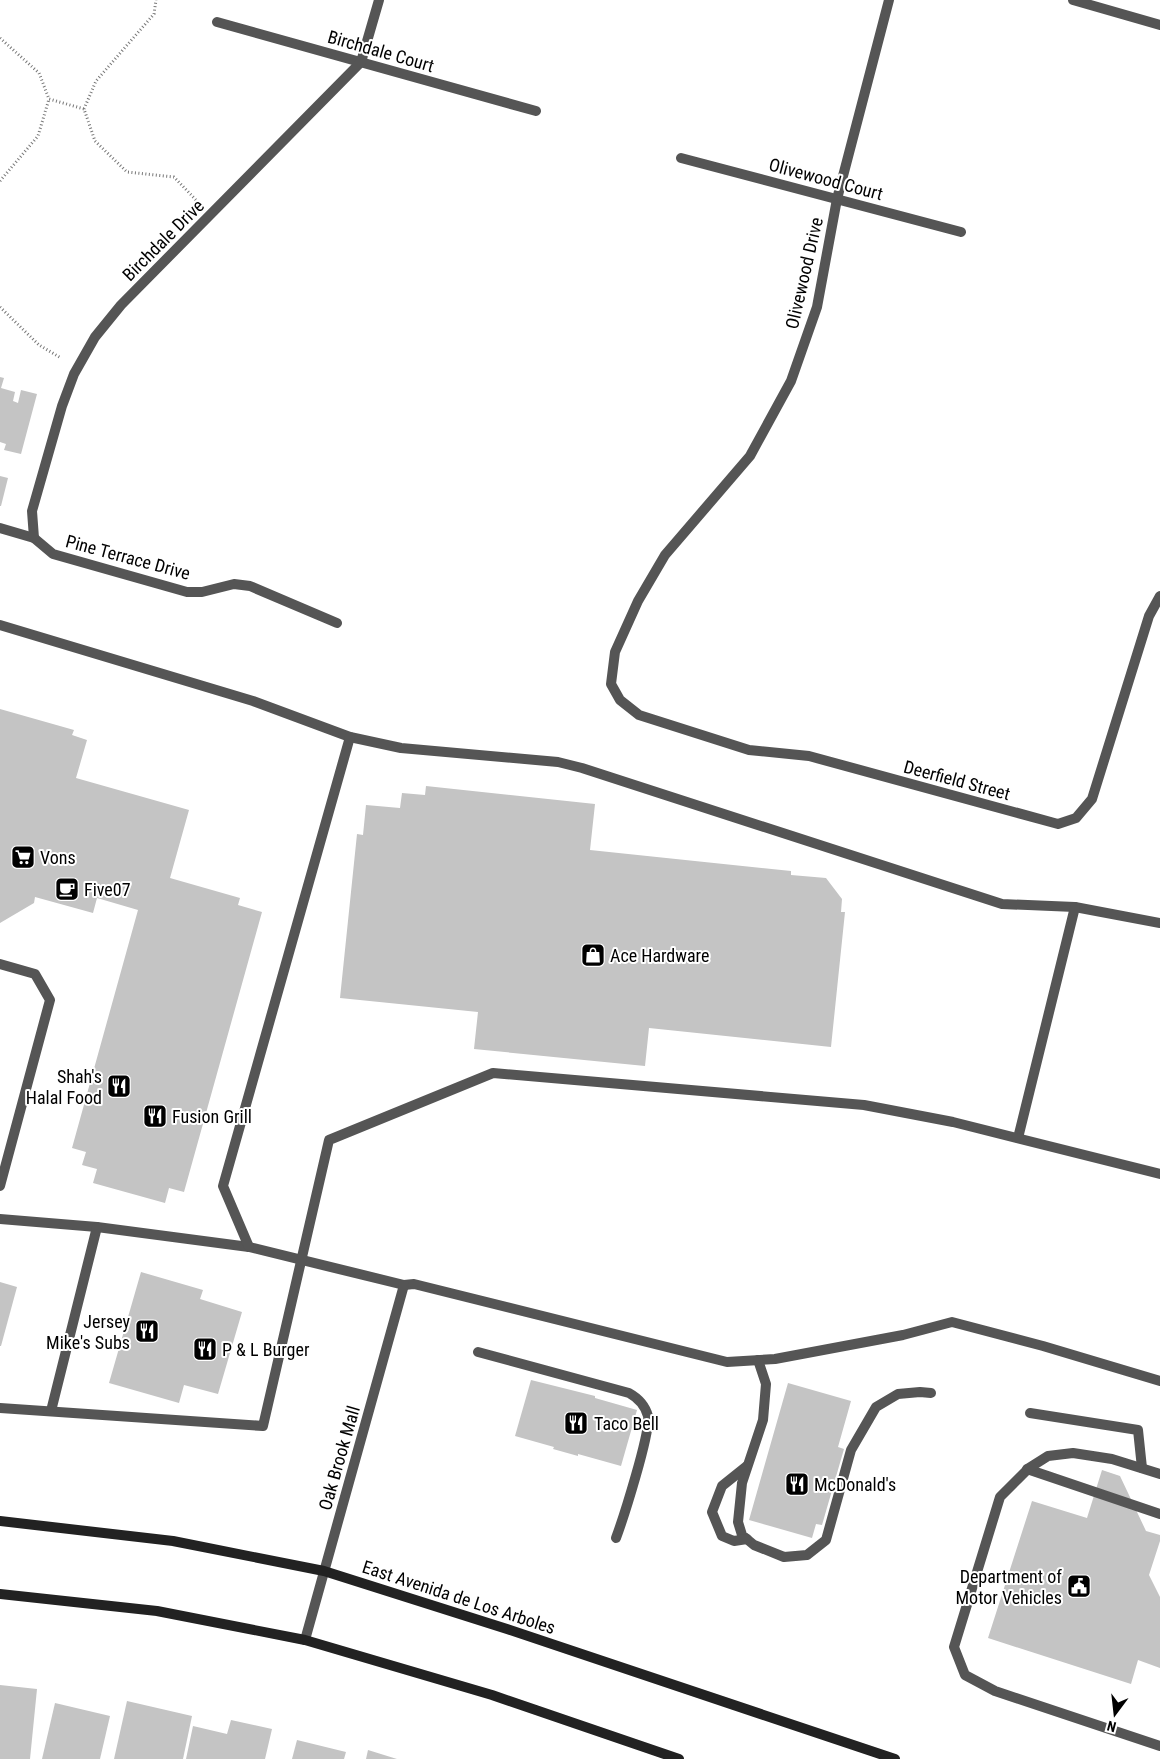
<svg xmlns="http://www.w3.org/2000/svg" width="1160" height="1759" viewBox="0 0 1160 1759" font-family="'Roboto Condensed',sans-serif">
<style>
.building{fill:#c4c4c4}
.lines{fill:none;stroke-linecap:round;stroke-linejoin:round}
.path{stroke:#777;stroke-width:3;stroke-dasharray:1 2.5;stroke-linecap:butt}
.service{stroke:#555;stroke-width:10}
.minor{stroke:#555;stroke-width:10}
.tertiary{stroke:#555;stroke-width:10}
.secondary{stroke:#222;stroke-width:10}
.labels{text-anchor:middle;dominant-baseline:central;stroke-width:4;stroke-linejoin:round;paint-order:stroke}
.street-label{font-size:18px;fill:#000;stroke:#fff}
.poi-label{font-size:18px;fill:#000;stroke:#fff;text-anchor:start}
</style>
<rect width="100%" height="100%" fill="#fff"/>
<g class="building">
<polygon points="0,377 4,378 1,388 15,392 13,401 18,403 21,390 37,394 21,454 4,450 6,444 0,442"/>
<polygon points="0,476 8,478 1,506 0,506"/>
<polygon points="0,709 74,730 72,735 87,740 76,778 189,810 170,878 240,898 238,905 262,912 184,1192 169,1188 165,1203 93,1183 97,1169 82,1165 86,1152 72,1148 138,910 97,898 93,913 35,897 34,903 0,923"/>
<polygon points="426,786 595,804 590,850 791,871 791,875 826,878 842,899 841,912 845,912 831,1047 649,1028 645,1066 474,1049 478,1012 340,998 357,834 363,835 366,805 400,808 402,793 425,795"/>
<polygon points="141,1272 203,1290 200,1299 242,1312 218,1394 184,1385 179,1403 109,1383"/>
<polygon points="0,1282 17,1287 1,1346 0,1346"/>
<polygon points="531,1380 595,1396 595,1398 637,1410 621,1466 578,1454 578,1456 553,1449 554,1447 515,1436"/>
<polygon points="788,1383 851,1401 838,1447 844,1449 822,1525 816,1524 812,1538 749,1520"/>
<polygon points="1102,1470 1120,1476 1146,1531 1160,1535 1160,1541 1149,1575 1160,1597 1160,1668 1138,1660 1131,1684 988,1638 1032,1501 1087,1518"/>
<polygon points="0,1685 37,1689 30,1759 0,1759"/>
<polygon points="127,1701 192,1716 183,1759 114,1759"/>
<polygon points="55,1703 110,1716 100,1759 42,1759"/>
<polygon points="231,1720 272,1729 265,1759 186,1759 193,1726 227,1734"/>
<polygon points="297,1740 346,1752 344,1759 292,1759"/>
<polygon points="368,1750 397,1759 366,1759"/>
</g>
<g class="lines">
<g class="path">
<polyline points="0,38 39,73 49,99 84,109 95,141 127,172 174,177 196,200"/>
<polyline points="84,109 96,81 154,14 156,0"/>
<polyline points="0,181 38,136 49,99"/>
<polyline points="0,307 39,345 61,358"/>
</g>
<g class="service">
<polyline points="0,625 253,701 350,737 401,748 558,762 582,768 1002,904 1075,907 1160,923"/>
<polyline points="0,964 35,974 50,1000 0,1186"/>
<polyline points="1018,1138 1075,907"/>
<polyline points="0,1219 97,1227 249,1247 404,1285 414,1284 727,1362 775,1359 903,1335 952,1322 1043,1346 1160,1381"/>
<polyline points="249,1247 223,1186 350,737"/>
<path d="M478,1352L629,1393C638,1398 645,1405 648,1416C651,1432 623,1519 616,1538"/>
<polyline points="758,1360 766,1384 763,1420 742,1483 738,1522 742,1535 754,1545 784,1557 807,1555 826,1540 851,1450 876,1407 898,1394 920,1392 931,1393"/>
<polyline points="0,1408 263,1426 329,1140 493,1073 864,1105 953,1122 1160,1174"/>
<polyline points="51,1411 97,1227"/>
<polyline points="1030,1413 1138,1430 1142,1468"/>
<polyline points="1027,1469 1160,1514"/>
<polyline points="1160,1474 1112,1459 1073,1453 1048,1456 1029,1468 1000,1497 954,1647 965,1675 995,1691 1160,1746"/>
<polyline points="747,1539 734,1541 722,1536 712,1512 722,1486 747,1466"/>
<polyline points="305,1640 404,1285"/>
</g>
<g class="minor">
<polyline points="889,0 837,199 817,307 791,381 750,456 665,555 638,601 615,652 611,684 620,700 639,715 749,750 809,756 1058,824 1076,818 1092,799 1149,616 1160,596"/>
<polyline points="217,22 536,111"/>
<polyline points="681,158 961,232"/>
<polyline points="0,528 34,538 53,554 187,592 202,592 234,584 250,586 337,623"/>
<polyline points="34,538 32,511 62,406 74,374 95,337 121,305 361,62 379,0"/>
</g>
<polyline class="tertiary" points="1073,0 1160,25"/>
<g class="secondary">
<polyline points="0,1521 173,1541 324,1571 507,1629 895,1759"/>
<polyline points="0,1594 157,1611 305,1640 492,1695 679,1759"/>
</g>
</g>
<defs>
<g id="supermarket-square" transform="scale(1.25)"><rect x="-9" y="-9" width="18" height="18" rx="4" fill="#000" stroke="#fff"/><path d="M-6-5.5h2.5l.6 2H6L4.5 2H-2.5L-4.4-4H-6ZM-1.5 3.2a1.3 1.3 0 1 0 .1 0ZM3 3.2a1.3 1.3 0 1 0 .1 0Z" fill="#fff"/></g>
<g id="cafe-square" transform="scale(1.25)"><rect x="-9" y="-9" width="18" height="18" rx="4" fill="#000" stroke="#fff"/><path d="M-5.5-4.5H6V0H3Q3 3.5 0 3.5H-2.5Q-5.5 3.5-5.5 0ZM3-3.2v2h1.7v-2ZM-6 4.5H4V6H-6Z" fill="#fff"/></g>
<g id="shop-square" transform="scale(1.25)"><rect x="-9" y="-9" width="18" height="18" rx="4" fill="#000" stroke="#fff"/><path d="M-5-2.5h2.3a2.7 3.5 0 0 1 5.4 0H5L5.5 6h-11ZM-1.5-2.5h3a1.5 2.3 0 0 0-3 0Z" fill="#fff"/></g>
<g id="restaurant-square" transform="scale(1.25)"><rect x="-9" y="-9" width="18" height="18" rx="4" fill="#000" stroke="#fff"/><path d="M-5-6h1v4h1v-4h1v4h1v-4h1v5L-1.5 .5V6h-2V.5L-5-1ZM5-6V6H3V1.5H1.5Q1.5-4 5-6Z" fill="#fff"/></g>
<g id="civic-square" transform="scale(1.25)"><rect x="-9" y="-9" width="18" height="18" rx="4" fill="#000" stroke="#fff"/><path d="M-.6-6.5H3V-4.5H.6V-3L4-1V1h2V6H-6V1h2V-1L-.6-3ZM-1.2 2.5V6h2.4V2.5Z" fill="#fff"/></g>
</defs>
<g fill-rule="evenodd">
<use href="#supermarket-square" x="23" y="857"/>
<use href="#cafe-square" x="67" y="889"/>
<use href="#shop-square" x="593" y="955"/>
<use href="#restaurant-square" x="119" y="1086"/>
<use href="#restaurant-square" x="155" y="1116"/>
<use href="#restaurant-square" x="147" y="1331"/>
<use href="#restaurant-square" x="205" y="1349"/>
<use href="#restaurant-square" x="576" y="1423"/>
<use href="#restaurant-square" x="797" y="1484"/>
<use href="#civic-square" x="1079" y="1586"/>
</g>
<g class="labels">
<g class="street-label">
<text transform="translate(381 51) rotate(16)">Birchdale Court</text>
<text transform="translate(826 179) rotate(15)">Olivewood Court</text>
<text transform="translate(163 240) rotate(-45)">Birchdale Drive</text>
<text transform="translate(804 273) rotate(-77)">Olivewood Drive</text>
<text transform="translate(128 557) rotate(15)">Pine Terrace Drive</text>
<text transform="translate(957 780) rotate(15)">Deerfield Street</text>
<text transform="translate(339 1458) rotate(-74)">Oak Brook Mall</text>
<text transform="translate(459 1597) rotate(18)">East Avenida de Los Arboles</text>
</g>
<g class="poi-label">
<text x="40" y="857">Vons</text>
<text x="84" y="889">Five07</text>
<text x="610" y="955">Ace Hardware</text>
<text x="102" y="1076" text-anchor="end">Shah's<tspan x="102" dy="21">Halal Food</tspan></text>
<text x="172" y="1116">Fusion Grill</text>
<text x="130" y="1321" text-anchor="end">Jersey<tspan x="130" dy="21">Mike's Subs</tspan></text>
<text x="222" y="1349">P &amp; L Burger</text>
<text x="594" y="1423">Taco Bell</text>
<text x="814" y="1484">McDonald's</text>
<text x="1062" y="1576" text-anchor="end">Department of<tspan x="1062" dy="21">Motor Vehicles</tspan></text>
</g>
</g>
<g transform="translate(1115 1714) rotate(195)" stroke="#ffffff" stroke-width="4" paint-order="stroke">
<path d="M0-4L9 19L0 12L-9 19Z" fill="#000000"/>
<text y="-8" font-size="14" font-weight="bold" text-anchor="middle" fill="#000000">N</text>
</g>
</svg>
